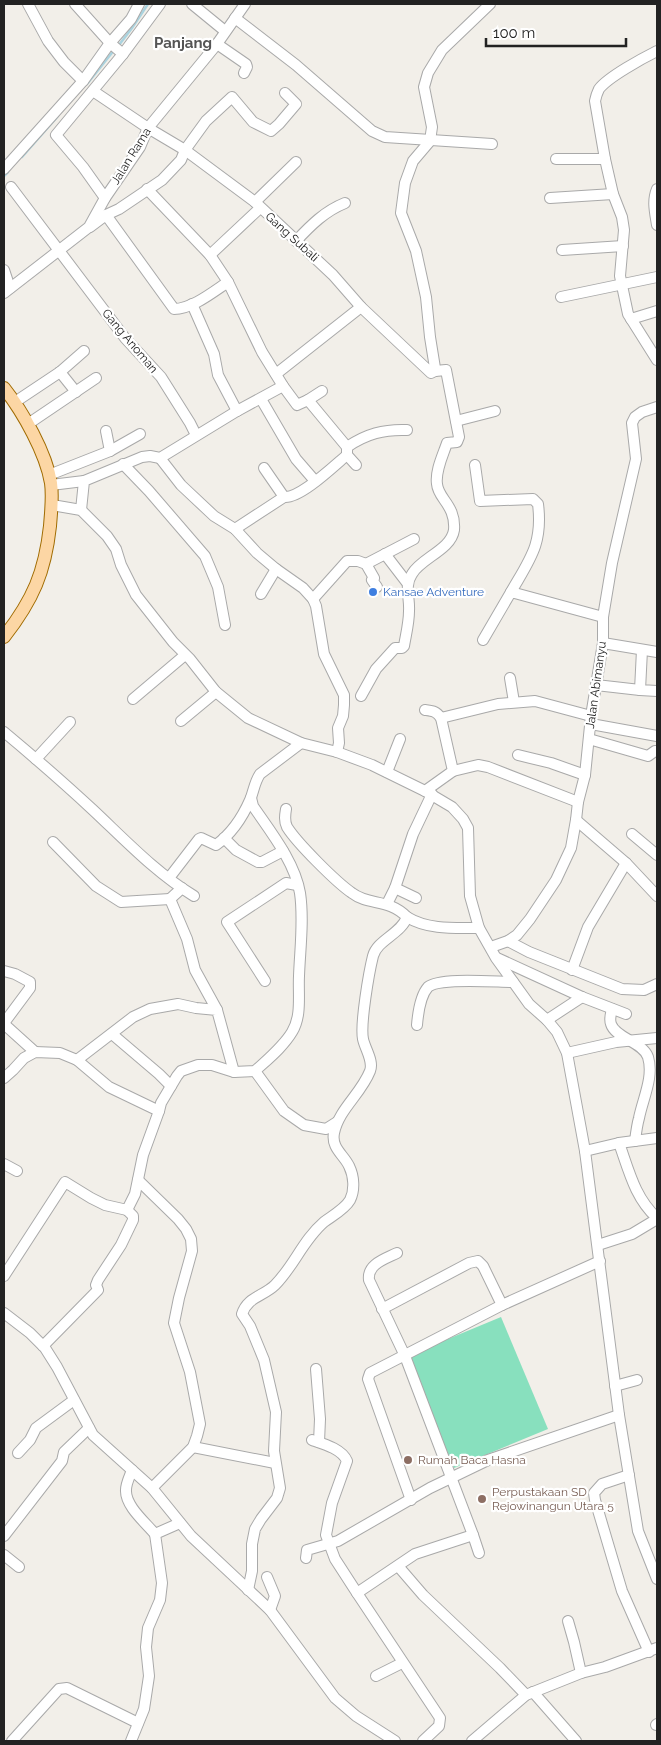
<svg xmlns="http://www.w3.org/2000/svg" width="661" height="1745" viewBox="0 0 661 1745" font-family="Raleway,sans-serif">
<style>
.pitch{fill:#88e0be}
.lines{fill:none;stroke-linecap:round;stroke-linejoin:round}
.stream{stroke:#aad3df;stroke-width:2.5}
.minor-casing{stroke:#a9a9a9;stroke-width:12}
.major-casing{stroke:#a06b00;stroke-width:14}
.minor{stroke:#fff;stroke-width:10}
.major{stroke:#fcd6a4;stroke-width:12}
.shop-dot{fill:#3f7fe0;stroke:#fff;stroke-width:2}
.education-dot{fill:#8d6e63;stroke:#fff;stroke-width:2}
.labels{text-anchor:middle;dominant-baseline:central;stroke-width:4.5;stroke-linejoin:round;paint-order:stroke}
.street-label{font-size:12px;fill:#222;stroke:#fff}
.shop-label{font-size:12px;fill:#366cbe;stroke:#fff;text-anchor:start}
.education-label{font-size:12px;fill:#785e54;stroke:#fff;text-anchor:start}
.quarter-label{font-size:15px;font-weight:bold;fill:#555;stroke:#fff}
</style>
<rect width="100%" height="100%" fill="#f2efe9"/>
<polygon class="pitch" points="501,1317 548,1429 454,1468 407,1356"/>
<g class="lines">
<g class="stream">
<polyline points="119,45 132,28 148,4"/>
<polyline points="87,84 115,49"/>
<polyline points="22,157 58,116"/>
<polyline points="4,176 8,172"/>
</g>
<g class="minor-casing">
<g id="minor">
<polyline points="28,4 48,41 64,62 83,81"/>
<polyline points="75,4 110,43 123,54"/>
<polyline points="192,4 225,31"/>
<polyline points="235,18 296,65 372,131 385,137 492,144"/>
<polyline points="217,44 246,64 247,67 244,73"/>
<path d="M657,51C643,58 608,77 599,89C597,93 596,96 595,101L605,159L613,194L622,217L624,230L620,276L628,314L657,360"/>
<polyline points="93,91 148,128 185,150 255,202 333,275 361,307 431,373 435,371 435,368 430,337 426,297 416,251 401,213 405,183 413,161 430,141 432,127 424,87 428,73 442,50 490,4"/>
<polyline points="556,159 605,159"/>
<polyline points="4,169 83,81 110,43 131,19 139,4"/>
<polyline points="11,187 125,338 161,377 190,423 196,435"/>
<polyline points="147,189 210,255 228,282 262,352 283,386 297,405 308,400 347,447"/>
<path d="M657,189C652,201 655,212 657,225"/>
<polyline points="105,198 83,167 56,135 123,54 160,4"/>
<polyline points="550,198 613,194"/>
<polyline points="255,202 296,162"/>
<path d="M106,215L174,309C192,309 213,292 228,282"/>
<polyline points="90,227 106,215 119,209 162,180 181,160 185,150 206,121 232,97 253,122 271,131 279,124 296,104 285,93"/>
<path d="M296,241C311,225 325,211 345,203"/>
<polyline points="562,250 623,246"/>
<polyline points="210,255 260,208"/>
<polyline points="4,270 10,288"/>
<polyline points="4,293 89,227 105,198 140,147 148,128 217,44 245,4"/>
<polyline points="561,297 657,277"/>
<polyline points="192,304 214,354 218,375 237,411"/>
<polyline points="631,319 657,311"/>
<polyline points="60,372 76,392"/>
<polyline points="276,374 361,307"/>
<polyline points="261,399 296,459 315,481"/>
<polyline points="308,400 322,391"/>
<polyline points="15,402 60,372 84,351"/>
<polyline points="456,421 495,411"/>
<polyline points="28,424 96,378"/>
<polyline points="106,431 110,451"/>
<polyline points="160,458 181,485 214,516 235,529 257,553 276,569 303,588 313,599 316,606 324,654 344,695 344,705 343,716 338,728 339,743 337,752"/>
<polyline points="123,464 149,491 205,556 218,587 225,625"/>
<path d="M356,465L347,455V447C366,434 384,429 407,430"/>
<path d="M475,465L480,501L533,499L538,504C543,544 530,559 511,592"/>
<polyline points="264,468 284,497"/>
<polyline points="49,475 110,451 140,434"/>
<polyline points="51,485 84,481"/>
<polyline points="52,505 81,510 107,536 116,549 121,565 136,595 173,642 190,659 216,692 248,718 301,743 337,752 372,765 425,791 452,807 463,819 468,828 470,896 479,928 496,958 529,1004 547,1020 557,1032 567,1053 585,1151 619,1415 638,1531 657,1579"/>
<polyline points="81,510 84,481 142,457 150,456 160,458 237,411 283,386"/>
<path d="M235,529L284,497C300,499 334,466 347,455"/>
<polyline points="385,554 408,584"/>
<polyline points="366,564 414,539"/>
<polyline points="261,594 276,569"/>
<polyline points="313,599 347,561 358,561 366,564 374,578 372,580 377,587"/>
<polyline points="483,640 511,592 603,617"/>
<polyline points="603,643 657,652"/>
<polyline points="642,650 640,690 657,691"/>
<polyline points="510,678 514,702"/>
<polyline points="596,685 640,690"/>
<path d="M361,696L376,669L395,648H402L404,646C406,634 409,623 409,611C410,598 404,586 412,574C421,558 451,550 454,530C456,505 438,499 437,484C435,471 443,455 447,443L457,442L459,437L446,370L435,371"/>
<polyline points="133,699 185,655"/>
<path d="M425,710C433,711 436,711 441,718L453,771L425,791"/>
<polyline points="441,718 498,704 535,701 591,716"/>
<polyline points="181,721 216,692"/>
<polyline points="591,724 657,736"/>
<path d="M4,732C34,757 64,783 93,810C125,840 156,873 194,896"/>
<polyline points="589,739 648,756 655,751 657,751"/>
<polyline points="518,755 551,763 585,775"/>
<polyline points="36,759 70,722"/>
<polyline points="453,771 478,765 488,767 578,802"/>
<polyline points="387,772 400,739"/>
<polyline points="576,820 626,863 657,896"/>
<polyline points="632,834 657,855"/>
<polyline points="224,838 236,850 258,862 262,862 283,851"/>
<polyline points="53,842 96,886 121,902 170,899"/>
<path d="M169,878L199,839L201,838L216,845C231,834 243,816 250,800C254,791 254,783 260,774L301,743"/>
<polyline points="182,888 170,899 187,939 195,970 217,1010"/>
<polyline points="395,888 416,898"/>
<polyline points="387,904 395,888 413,834 432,794"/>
<path d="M407,917C428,930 455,928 479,928"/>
<polyline points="508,941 529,952 622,989 644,990 657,984"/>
<polyline points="491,947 508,941 517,935 530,919 556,880 571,848 576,820 578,802 585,775 591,716 603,643 603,617 612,563 636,459 632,423 635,417 642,412 657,407"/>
<polyline points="497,958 582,997 626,1014"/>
<polyline points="572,970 588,927 626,863"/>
<polyline points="4,971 15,974 30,982 30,988 4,1023"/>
<polyline points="265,981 227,922 286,883 297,885"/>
<path d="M612,1009C611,1014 609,1019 611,1024C615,1038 643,1042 648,1057C654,1077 643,1098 639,1118C637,1125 636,1133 635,1141"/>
<polyline points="547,1020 582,997"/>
<polyline points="4,1024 35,1052"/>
<path d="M417,1025C418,1013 420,996 428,987C439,977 496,982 513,982"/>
<polyline points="112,1034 159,1074 171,1086"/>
<polyline points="567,1053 616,1042 657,1038"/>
<polyline points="77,1060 133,1017 150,1009 178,1004 196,1008 217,1010 234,1072"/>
<polyline points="255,1071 284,1111 304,1125 326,1129 337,1122"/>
<polyline points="4,1078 13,1070 24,1058 35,1052 60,1053 77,1060 109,1087 159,1111 143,1155 135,1194 127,1210 105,1205 91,1198 65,1182 4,1276"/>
<path d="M159,1111L161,1103L177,1076L181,1071L198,1065H212L234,1072L255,1071C268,1059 283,1047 292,1032C302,1016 298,994 299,976C300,949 304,920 300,893C295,862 270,831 253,806L251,798"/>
<path d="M619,1143C629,1171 635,1198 657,1218"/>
<polyline points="585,1151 619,1143 657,1138"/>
<polyline points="4,1164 17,1171"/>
<polyline points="138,1180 178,1219 186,1229 191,1239 192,1251 179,1298 174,1323 190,1372 200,1424 197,1436 193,1447 152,1488"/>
<polyline points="598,1245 632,1234 657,1219"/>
<path d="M397,1253C385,1259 367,1264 369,1280L405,1356L473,1535L415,1554L357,1593L440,1718L439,1726L423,1741"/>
<polyline points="382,1309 469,1263 478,1261 483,1266 502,1305"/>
<polyline points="4,1313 30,1333 45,1348 57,1367 93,1435 152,1488 191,1536 270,1610 335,1698 356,1716 395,1741"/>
<polyline points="43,1346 98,1290 96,1285 98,1280 121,1245 133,1220 133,1216 127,1210"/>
<polyline points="316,1369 320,1419 319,1442"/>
<polyline points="615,1386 637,1380"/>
<path d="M312,1440C324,1444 342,1449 347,1461L332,1503L326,1535L335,1559L357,1593"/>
<polyline points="193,1447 275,1463"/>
<polyline points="18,1453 30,1440 36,1428 74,1400"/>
<path d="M132,1470C130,1476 126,1483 126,1490C125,1506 146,1523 155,1534"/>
<polyline points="629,1475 602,1484 594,1493 595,1500 622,1591 649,1652"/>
<polyline points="411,1500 368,1379 370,1373 502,1305 600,1261"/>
<polyline points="473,1535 479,1553"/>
<polyline points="4,1536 62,1461 64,1452 89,1428"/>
<polyline points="4,1555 19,1567"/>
<polyline points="306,1558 307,1550 338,1541 430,1488 488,1460 619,1415"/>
<polyline points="398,1566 423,1595 500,1668 526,1695"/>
<polyline points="267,1577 275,1596 270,1610"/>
<path d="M248,1590L252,1571V1544L255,1529L261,1519L277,1498L280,1488L274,1451L276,1412L264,1360L250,1326L242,1314C247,1297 264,1296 275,1285C294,1266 303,1240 324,1222C332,1216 345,1209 350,1200C355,1190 354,1176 349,1166C344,1155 331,1148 334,1133C339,1109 361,1094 370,1071C374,1061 365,1049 363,1039C360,1024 369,972 373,956C377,940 401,934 407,917C388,898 369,906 352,893C336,882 297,843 287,827C284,821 285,815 286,809"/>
<polyline points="568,1621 574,1642 581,1673"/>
<polyline points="376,1676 402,1663"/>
<polyline points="533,1692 576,1741"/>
<polyline points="656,1725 657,1724"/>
<polyline points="12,1741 59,1689 67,1688 138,1723"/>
<polyline points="131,1741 144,1709 149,1676 146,1647 148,1628 160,1600 162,1583 155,1534 180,1523"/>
<polyline points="472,1741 526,1695 581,1673 605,1667 657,1648"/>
</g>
</g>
<g class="major-casing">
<path id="major" d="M4,388C23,412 46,453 51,483C53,497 51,512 50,526C45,572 33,600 4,637"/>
</g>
<use href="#minor" class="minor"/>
<use href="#major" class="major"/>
</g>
<circle class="shop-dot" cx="373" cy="592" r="5"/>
<g class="education-dot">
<circle cx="408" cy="1460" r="5"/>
<circle cx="482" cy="1499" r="5"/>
</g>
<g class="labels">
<g class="street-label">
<text transform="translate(131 156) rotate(-58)">Jalan Rama</text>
<text transform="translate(292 237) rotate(42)">Gang Subali</text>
<text transform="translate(130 341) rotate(50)">Gang Anoman</text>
<text transform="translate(596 685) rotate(-82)">Jalan Abimanyu</text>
</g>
<g class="shop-label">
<text x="383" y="592">Kansae Adventure</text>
</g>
<g class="education-label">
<text x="418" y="1460">Rumah Baca Hasna</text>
<text x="492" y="1492">Perpustakaan SD<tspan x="492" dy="14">Rejowinangun Utara 5</tspan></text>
</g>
<g class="quarter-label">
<text x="183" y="43">Panjang</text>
</g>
</g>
<rect width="661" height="1745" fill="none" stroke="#222222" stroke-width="10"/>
<path d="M486 38v8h140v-8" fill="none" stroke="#222222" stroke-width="2.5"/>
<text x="493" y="38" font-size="15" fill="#222222" stroke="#ffffff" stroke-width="4" paint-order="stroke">100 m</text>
</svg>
